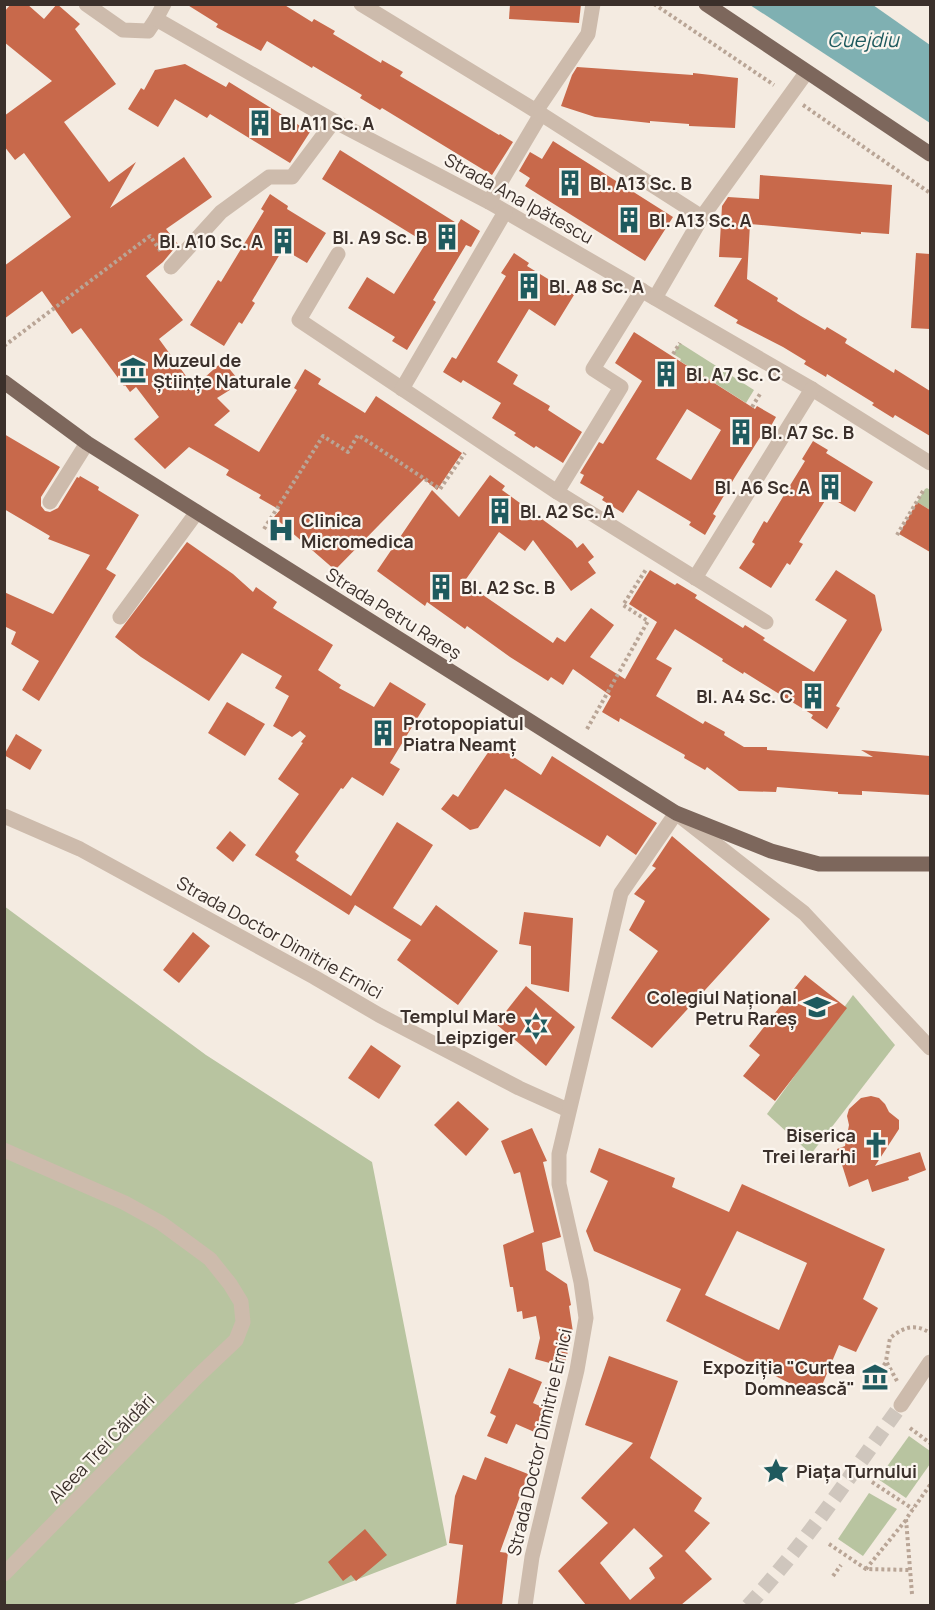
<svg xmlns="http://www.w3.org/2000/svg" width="935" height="1610" viewBox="0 0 935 1610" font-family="Manrope,sans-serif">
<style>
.green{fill:#b8c4a0}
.water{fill:#7fb0b2}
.building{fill:#c8694b;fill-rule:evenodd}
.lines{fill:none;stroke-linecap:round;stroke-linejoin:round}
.minor-tunnel{stroke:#cfc6bd;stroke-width:15;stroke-dasharray:15 8;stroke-linecap:butt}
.path{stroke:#b9a596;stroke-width:4;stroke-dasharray:3 3;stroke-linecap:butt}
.minor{stroke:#cdbbac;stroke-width:15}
.major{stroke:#7d675c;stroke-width:15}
.labels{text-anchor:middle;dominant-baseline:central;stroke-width:4.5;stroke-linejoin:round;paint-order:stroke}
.poi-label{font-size:18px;font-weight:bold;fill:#3b302b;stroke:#fbf5ee;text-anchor:start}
.street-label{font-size:18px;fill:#3b302b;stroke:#fbf5ee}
.water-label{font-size:20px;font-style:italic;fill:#1f5a5e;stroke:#fbf5ee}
</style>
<rect width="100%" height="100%" fill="#f4ebe1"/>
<g class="green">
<polygon points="680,343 754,390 746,403 680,361 681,359 673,354"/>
<polygon points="927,488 930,490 930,510 917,502 925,489"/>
<polygon points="4,906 206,1055 372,1162 447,1545 291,1605 5,1605"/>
<polygon points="853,995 895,1045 811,1154 767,1114"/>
<polygon points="909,1436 930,1451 930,1464 906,1498 878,1479"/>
<polygon points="869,1493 897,1509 863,1556 838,1539"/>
</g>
<polygon class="water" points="750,5 873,5 930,45 930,123"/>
<g class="building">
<polygon points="11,4 27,4 44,19 57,4 80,24 75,29 116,84 64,122 109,182 136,162 110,208 184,157 212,197 166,229 178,244 163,262 146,276 183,320 159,339 194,387 223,361 241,383 217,398 230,411 214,425 259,452 297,390 294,388 305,369 321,379 318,384 365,413 376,396 462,453 437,490 424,479 335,570 274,517 280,510 259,498 261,495 226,475 229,470 189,447 165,469 134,439 159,417 136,387 130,392 125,385 124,386 81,328 72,334 42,291 4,319 4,266 71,217 24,153 15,160 4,146 4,116 52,81 4,42 4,12"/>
<polygon points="186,4 283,4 312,22 314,19 335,31 333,34 381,63 382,60 403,72 400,76 499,135 500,134 513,142 492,175 382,108 380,110 360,98 362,95 313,66 312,68 267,41 261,51 216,27 218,24"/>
<polygon points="510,4 581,4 579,23 509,19"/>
<polygon points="185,64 226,87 229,82 310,132 290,163 210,114 207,118 175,99 158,127 128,109 141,88 144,90 155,70"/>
<polygon points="577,67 693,75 693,73 738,78 735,128 689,126 689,124 650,121 650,123 595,117 561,106 572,75"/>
<polygon points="553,141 673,217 645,261 525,186 530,178 519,171 530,152 542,159"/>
<polygon points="340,150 458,224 461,219 480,231 471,247 466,245 433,300 436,302 407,350 392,341 395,337 348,308 367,277 394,294 426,243 322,179"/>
<polygon points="760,175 892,185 889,234 861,232 861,234 750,224 747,279 778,298 777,301 801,316 825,330 827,327 847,339 845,343 894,373 895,369 930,391 930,436 895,415 893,418 872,405 874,403 827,374 826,377 804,364 806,361 783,347 736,323 738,320 714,306 742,258 719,257 722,206 728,197 759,199"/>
<polygon points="270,194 288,206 287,209 326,233 307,263 283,249 252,301 255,303 242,324 239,322 224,346 190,325 218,280 221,282 264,211 261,209"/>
<polygon points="514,253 529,263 527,266 574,295 555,326 529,309 497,362 518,375 513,384 550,406 548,410 582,432 563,463 536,446 534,448 514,435 516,433 492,418 501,403 463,380 461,383 443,372 452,357 456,359 506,276 501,273"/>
<polygon points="916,253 930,254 930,329 911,328"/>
<path d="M634,332L755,409L757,406L776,417L767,433L764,431L735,477L713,514L716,516L705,535L689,525L691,522L638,490L623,513L602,500L604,497L580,483L584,475L580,473L599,442L603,444L642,381L615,363ZM687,409L721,430L691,480L656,459Z"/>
<polygon points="4,434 60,467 41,497 41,506 45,511 50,512 58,508 77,477 79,478 80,476 99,487 98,490 139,515 106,569 116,575 39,701 22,690 39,661 11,644 16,632 4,626 4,592 53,614 90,555 48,539 50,536 4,509"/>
<polygon points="813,441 828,450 826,453 873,482 855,512 828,496 799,542 803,544 790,565 787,563 771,588 739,568 755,544 752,542 764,521 767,523 805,461 802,459"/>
<polygon points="490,475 505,486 502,490 572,541 577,548 583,543 594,557 588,562 596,573 571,591 533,540 525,551 499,532 464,582 553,643 557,637 565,642 591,608 614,625 590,657 625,679 657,622 629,604 650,570 675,585 677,583 697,595 695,598 743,628 745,625 765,638 763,640 814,672 847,620 815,600 836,570 875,595 882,630 836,706 840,708 827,729 811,718 813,715 744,672 743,674 722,661 723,659 675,629 656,659 672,668 656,696 703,724 705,721 725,732 724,735 744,747 767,747 767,750 873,757 861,750 930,756 930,795 862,791 862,795 838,794 838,792 777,787 776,792 739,791 707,767 705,770 684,758 685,755 620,718 619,722 602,712 611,696 573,669 563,685 551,677 548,681 510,657 467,626 465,629 427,602 425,606 377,571 432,490 459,517"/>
<polygon points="917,502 930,510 930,552 899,534"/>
<polygon points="187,542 233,574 253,592 256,587 277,602 273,608 333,645 318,670 341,685 339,688 374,707 390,682 426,704 390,763 400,769 383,796 352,777 343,789 341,788 295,852 299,856 296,860 351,896 397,822 433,845 393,908 421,926 436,905 498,951 458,1005 397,960 411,940 355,905 349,915 255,855 299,794 278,779 303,743 301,742 306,736 300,731 292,737 273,726 289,696 275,688 282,676 242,653 209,701 141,657 115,637"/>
<polygon points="227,702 265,724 245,756 208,733"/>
<polygon points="16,734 42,750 30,770 4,755"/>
<polygon points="491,748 500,754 503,750 541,775 552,756 657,823 636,855 607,835 600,847 505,789 478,828 470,830 441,809 453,794 458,797"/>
<polygon points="230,831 246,845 233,862 216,848"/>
<polygon points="672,836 770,919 652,1048 611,1018 658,951 629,930 645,901 634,894 656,868 652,866"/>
<polygon points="524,912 573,918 569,992 531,984 531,946 519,944"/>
<polygon points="193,932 210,946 179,983 163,970"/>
<polygon points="805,975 847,1008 775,1101 743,1076 760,1055 749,1046"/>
<polygon points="526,986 575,1027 546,1066 496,1024"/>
<polygon points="371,1045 401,1066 379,1099 348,1078"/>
<polygon points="871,1096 879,1098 885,1104 889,1112 899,1120 899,1129 875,1166 920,1152 926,1170 908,1177 909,1180 872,1192 868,1179 849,1187 837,1149 845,1146 849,1125 847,1116 849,1109 861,1098"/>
<polygon points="458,1101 489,1129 466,1156 434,1125"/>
<polygon points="532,1128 547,1161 543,1162 561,1237 542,1243 546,1270 567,1284 571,1305 569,1306 573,1332 564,1367 535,1359 540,1338 536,1316 523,1319 522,1311 517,1312 513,1287 510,1287 503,1245 534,1232 520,1172 514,1174 501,1141"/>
<path d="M599,1148L675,1178L672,1187L729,1212L742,1184L885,1249L863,1299L878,1308L856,1352L839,1345L817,1397L666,1321L681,1289L594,1251L586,1231L608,1181L590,1172ZM737,1231L807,1263L779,1330L705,1295Z"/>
<path d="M609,1356L678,1381L650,1458L702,1498L694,1511L710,1523L685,1551L712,1579L681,1605H586L558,1571L608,1523L581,1498L633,1443L585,1425ZM634,1528L663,1556L649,1568L655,1578L630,1600L600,1563Z"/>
<polygon points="509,1368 542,1382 533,1403 549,1410 539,1434 516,1424 507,1444 487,1436 496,1416 490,1413"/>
<polygon points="485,1457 528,1474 500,1552 508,1553 502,1605 456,1605 463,1545 449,1543 455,1496 463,1475 476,1480"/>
<polygon points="365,1529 387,1555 356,1581 351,1575 343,1581 328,1562"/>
</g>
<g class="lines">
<path class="minor-tunnel" d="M748,1606C805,1544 852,1473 901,1405"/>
<g class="path">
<polyline points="654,4 774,85"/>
<polyline points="803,105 930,193"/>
<polyline points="4,346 150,236 162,253"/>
<polyline points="673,354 680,343"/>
<polyline points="752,407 760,394"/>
<polyline points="264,529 323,436 348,452 358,435 440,489 465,453"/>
<polyline points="897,535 923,491"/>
<polyline points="587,729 648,621 623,605 647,568"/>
<path d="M897,1381L886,1361L890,1338C904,1327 915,1323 930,1333"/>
<polyline points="870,1385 886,1362"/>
<polyline points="910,1428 930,1443"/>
<polyline points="872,1482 913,1509"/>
<polyline points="829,1544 866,1569 910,1570"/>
<polyline points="866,1569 906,1520"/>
<polyline points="833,1576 841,1565"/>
<polyline points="912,1594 906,1519 930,1485"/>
</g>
<g class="minor">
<polyline points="86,4 123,30 148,31 156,19 334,121 489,202 812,389 930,463"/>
<polyline points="361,4 541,114 489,202"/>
<polyline points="156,19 164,4"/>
<polyline points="536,111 588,34 593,4"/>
<polyline points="541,114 702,217"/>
<polyline points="338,254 299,320 557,492"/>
<polyline points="171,267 221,212 269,177 292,177 334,121"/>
<polyline points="642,290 593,369 621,387 557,492 766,622"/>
<polyline points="655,298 702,217 806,73"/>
<polyline points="402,389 505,212"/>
<polyline points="50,502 87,443"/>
<polyline points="695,578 812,389"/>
<polyline points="120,617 197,512"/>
<polyline points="4,816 80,849 314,977 379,1015 519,1088 568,1110"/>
<polyline points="4,1150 125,1203 161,1223 210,1259 230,1284 241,1302 243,1322 236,1340 198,1376 4,1574"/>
<polyline points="901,1405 930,1362"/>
<polyline points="525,1606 532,1557 577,1370 586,1318 581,1282 559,1184 559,1154 621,893 676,813 804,913 930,1048"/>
</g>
<g class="major">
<polyline points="706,4 930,154"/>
<polyline points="4,382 87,443 676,813 771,851 819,864 930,864"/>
</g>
</g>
<defs>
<g id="building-bare" transform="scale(2.07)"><path d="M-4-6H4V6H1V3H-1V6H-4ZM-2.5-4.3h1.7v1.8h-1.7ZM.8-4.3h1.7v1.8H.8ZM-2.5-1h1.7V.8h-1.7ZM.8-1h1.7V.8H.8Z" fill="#1f5a5e" stroke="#fbf5ee" stroke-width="2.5" paint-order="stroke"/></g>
<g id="museum-bare" transform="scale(2.07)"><path d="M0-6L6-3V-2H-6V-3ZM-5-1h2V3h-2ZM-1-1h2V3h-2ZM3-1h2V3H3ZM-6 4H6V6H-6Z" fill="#1f5a5e" stroke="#fbf5ee" stroke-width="2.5" paint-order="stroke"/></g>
<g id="hospital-bare" transform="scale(2.07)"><path d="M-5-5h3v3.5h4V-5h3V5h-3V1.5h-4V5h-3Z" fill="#1f5a5e" stroke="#fbf5ee" stroke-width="2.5" paint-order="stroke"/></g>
<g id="university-bare" transform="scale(2.07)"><path d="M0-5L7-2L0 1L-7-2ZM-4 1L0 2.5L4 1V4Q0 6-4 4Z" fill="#1f5a5e" stroke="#fbf5ee" stroke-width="2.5" paint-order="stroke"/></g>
<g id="synagogue-bare" transform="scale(2.07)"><path d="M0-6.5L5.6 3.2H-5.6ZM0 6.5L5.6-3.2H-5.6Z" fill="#1f5a5e" stroke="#fbf5ee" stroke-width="2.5" paint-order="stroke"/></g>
<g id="church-bare" transform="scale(2.07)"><path d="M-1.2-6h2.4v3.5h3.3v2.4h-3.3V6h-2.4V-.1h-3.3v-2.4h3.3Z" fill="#1f5a5e" stroke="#fbf5ee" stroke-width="2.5" paint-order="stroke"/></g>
<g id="sight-bare" transform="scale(2.07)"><path d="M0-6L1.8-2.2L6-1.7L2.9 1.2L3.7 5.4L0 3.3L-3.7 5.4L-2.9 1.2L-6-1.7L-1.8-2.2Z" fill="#1f5a5e" stroke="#fbf5ee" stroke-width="2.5" paint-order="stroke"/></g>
</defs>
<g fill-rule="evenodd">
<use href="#building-bare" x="260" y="123"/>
<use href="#building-bare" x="570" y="183"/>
<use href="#building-bare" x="629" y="220"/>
<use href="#building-bare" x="447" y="237"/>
<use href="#building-bare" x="283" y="241"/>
<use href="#building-bare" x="529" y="286"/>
<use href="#museum-bare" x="133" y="370"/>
<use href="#building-bare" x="666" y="374"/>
<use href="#building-bare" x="741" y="432"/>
<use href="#building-bare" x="830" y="487"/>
<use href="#building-bare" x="500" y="511"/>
<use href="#hospital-bare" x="281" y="530"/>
<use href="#building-bare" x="441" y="587"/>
<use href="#building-bare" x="813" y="696"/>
<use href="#building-bare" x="383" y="733"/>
<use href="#university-bare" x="817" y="1007"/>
<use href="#synagogue-bare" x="536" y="1026"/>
<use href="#church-bare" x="876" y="1145"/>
<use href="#museum-bare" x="875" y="1377"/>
<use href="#sight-bare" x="776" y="1471"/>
</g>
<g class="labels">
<g class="poi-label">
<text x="280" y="123">Bl A11 Sc. A</text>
<text x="590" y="183">Bl. A13 Sc. B</text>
<text x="649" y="220">Bl. A13 Sc. A</text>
<text x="427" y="237" text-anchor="end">Bl. A9 Sc. B</text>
<text x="263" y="241" text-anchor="end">Bl. A10 Sc. A</text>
<text x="549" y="286">Bl. A8 Sc. A</text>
<text x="153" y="360">Muzeul de<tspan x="153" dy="21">Științe Naturale</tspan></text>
<text x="686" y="374">Bl. A7 Sc. C</text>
<text x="761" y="432">Bl. A7 Sc. B</text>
<text x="810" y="487" text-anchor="end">Bl. A6 Sc. A</text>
<text x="520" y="511">Bl. A2 Sc. A</text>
<text x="301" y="520">Clinica<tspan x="301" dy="21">Micromedica</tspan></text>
<text x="461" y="587">Bl. A2 Sc. B</text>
<text x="793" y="696" text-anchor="end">Bl. A4 Sc. C</text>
<text x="403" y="723">Protopopiatul<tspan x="403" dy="21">Piatra Neamț</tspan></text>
<text x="797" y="997" text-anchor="end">Colegiul Național<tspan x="797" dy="21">Petru Rareș</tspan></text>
<text x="516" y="1016" text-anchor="end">Templul Mare<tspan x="516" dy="21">Leipziger</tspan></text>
<text x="856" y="1135" text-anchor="end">Biserica<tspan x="856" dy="21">Trei Ierarhi</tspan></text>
<text x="855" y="1367" text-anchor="end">Expoziția "Curtea<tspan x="855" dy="21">Domnească"</tspan></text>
<text x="796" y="1471">Piața Turnului</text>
</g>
<g class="street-label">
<text transform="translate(519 198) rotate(29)">Strada Ana Ipătescu</text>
<text transform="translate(394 613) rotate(32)">Strada Petru Rareș</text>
<text transform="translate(280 937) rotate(29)">Strada Doctor Dimitrie Ernici</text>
<text transform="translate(539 1442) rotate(-77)">Strada Doctor Dimitrie Ernici</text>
<text transform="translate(101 1448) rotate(-46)">Aleea Trei Căldări</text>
</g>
<g class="water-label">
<text x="863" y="39">Cuejdiu</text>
</g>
</g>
<rect width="935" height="1610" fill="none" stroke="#3b302b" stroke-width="12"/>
</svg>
